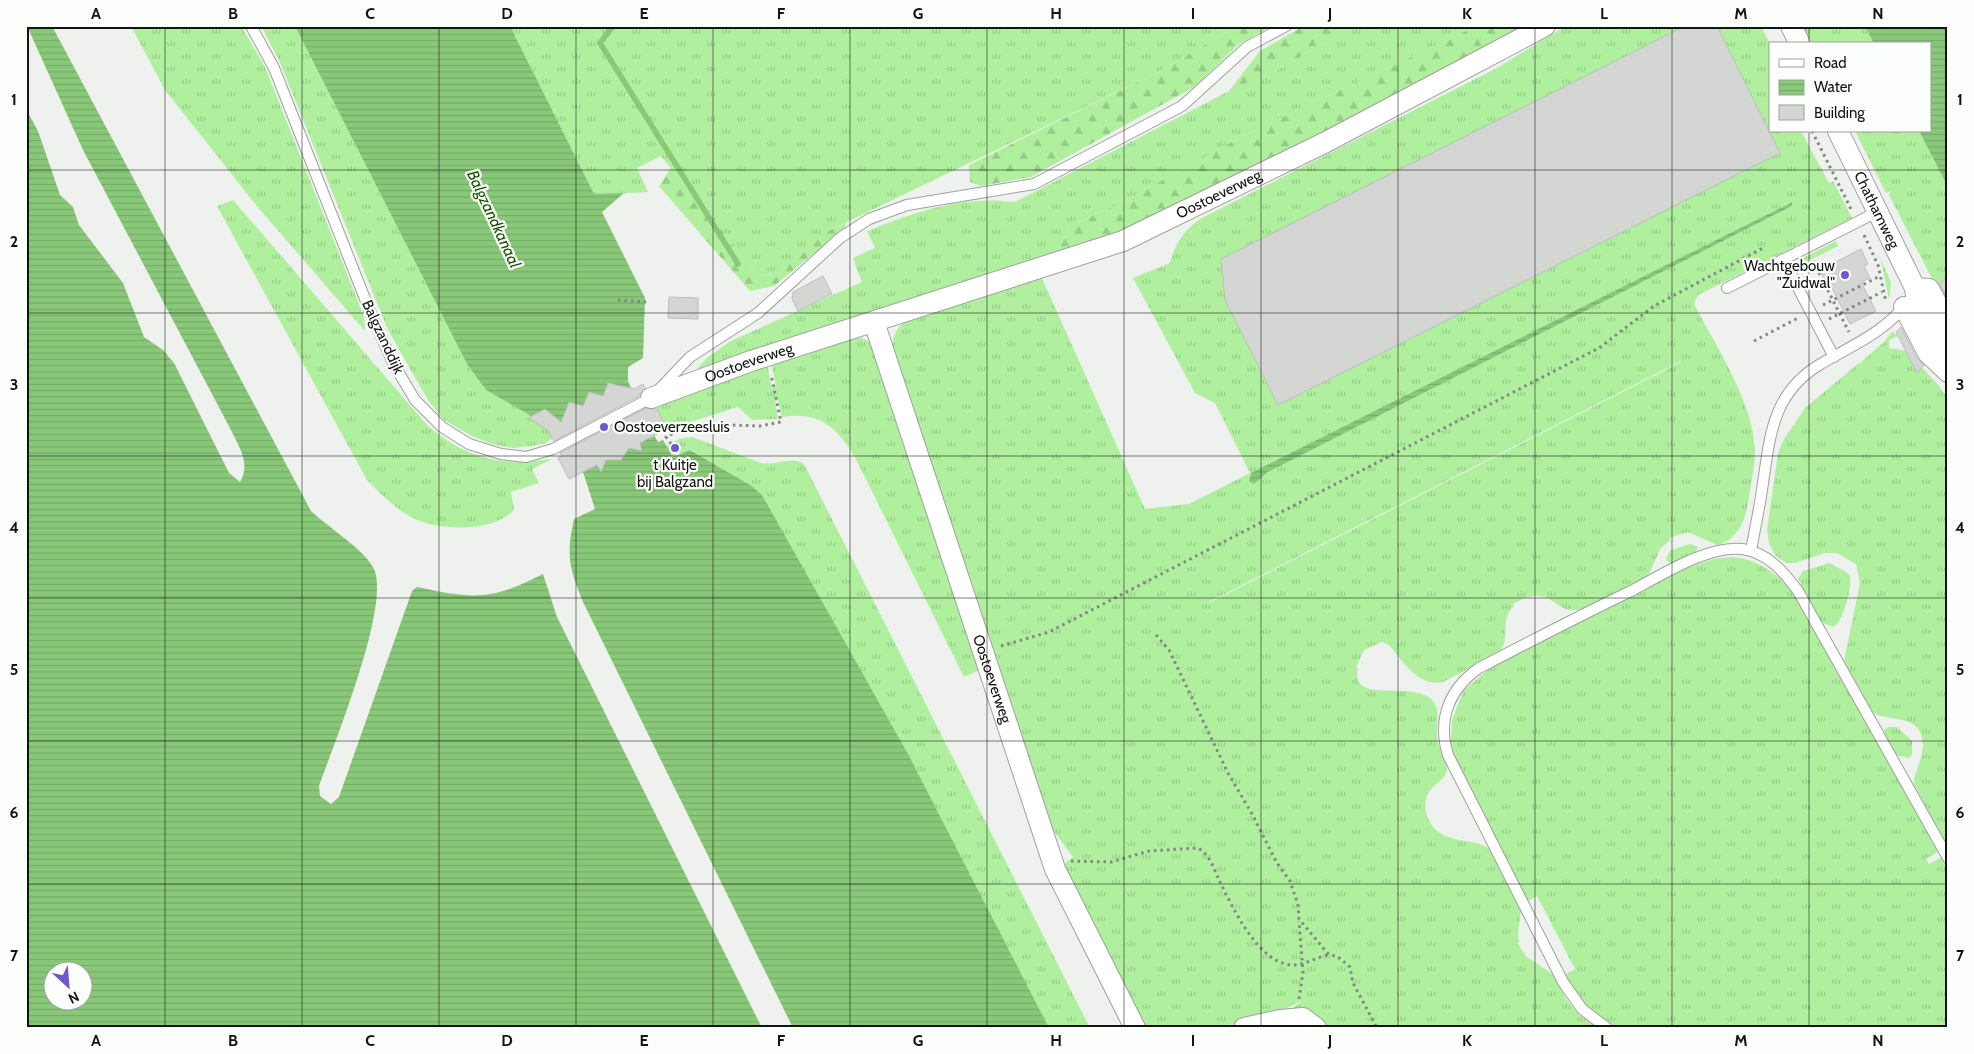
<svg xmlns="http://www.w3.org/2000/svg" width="1974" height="1054" viewBox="0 0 1974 1054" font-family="Cabin,sans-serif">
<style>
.grass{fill:url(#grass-tufts);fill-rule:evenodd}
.forest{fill:url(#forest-firs)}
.water{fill:url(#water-rules);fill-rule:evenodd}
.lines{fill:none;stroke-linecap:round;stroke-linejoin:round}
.stream{stroke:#89c879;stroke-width:5.5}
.building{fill:#d3d6d2;stroke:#bcbfbb}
.service-casing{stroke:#9ea19d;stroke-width:12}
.minor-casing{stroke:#9ea19d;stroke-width:22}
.path{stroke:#838583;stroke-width:3;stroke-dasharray:2.5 4;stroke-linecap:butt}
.service{stroke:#fff;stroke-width:10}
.minor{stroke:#fff;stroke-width:20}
.grid{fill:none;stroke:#131413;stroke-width:1;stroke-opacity:0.55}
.poi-dot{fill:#7156d0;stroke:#fbfefa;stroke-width:2}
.labels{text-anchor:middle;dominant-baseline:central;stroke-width:4.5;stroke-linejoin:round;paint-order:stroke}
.street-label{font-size:15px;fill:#131413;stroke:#fbfefa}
.poi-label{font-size:15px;fill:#131413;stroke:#fbfefa;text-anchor:end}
.water-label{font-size:16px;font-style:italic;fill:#175200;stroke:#fbfefa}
.neatline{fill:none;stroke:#131413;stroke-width:2}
.grid-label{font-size:16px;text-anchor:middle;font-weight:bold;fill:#131413}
</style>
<defs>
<pattern id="grass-tufts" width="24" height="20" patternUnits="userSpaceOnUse" patternTransform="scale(1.25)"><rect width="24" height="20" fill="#afef9e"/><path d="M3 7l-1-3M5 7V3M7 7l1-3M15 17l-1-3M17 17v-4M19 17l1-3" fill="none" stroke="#96cc87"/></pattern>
<pattern id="forest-firs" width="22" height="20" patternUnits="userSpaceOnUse" patternTransform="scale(1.25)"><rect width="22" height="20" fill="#afef9e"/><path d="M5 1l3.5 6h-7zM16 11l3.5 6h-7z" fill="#96cc87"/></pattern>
<pattern id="water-rules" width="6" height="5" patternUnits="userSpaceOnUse" patternTransform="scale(1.25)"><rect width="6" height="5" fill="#89c879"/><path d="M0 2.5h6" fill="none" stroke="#75ab68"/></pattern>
</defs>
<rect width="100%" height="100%" fill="#eef1ed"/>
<g class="grass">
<polygon points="131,26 241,26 265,67 364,317 365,331 256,205 165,90"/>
<polygon points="261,26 295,26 467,364 486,390 531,416 545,409 560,434 544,444 530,446 513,448 492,444 472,436 444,420 428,400 388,330 279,60"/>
<polygon points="510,26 1237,26 1160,71 828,231 776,276 758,275 661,156 637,168 648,192 594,195"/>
<path d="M1354,26H1477L1241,137L1125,201L1070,226L1057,252L1014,269L839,322L696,370L707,358L729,342L862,282L853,258L875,248L867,231C915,212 962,195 1015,202L1229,91L1271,73Z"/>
<path d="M1566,26H1761L1770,44V131H1801L1829,183L1833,181L1852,218L1698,295L1694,304C1716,347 1754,402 1755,452C1755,467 1751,482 1749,497C1746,518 1740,539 1717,545L1688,532L1669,538L1670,540L1660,549L1648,577C1631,586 1598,605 1581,609C1553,617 1553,580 1513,604L1514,606C1499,619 1511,637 1500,652L1443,682C1419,688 1403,661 1389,645L1382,642L1364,650L1356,667L1358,668C1348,708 1420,676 1435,704C1440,713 1436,727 1437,738C1438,748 1448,760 1447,770C1445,780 1433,785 1428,793C1421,807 1428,825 1440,833C1455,843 1476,839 1490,849L1521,910L1518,934L1519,942L1517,943L1527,957L1554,975L1566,999L1580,1016L1599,1028H1324L1289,1012L1302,1000C1253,1030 1200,1028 1144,1028L1060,867L1073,857L1047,822L892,348C893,333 898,326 910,318L1041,276L1145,509L1189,504L1250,473L1215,403L1195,393L1133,278L1170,263C1175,244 1184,230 1200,219L1497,68ZM1791,202L1792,206L1268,472L1254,484L1249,476ZM1681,361V362L1209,603V602Z"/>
<polygon points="1803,26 1865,26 1874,44 1812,44"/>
<polygon points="1855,131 1919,131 1948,187 1948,304 1941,296 1889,195 1891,191 1886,193"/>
<path d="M233,200L427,425C468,460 500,466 552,459L532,469L539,483L511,492L514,510C494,532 440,531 415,519C396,510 381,494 367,480L217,206Z"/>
<polygon points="1836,241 1838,246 1798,266 1799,270 1796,265 1797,261"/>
<polygon points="1877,251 1891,282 1889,300 1882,264"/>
<path d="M1892,332L1898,336L1889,340V348L1907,351L1939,386L1948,399V848L1914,784C1914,771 1923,759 1923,745C1922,710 1887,725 1870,710L1844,661L1860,583L1856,564L1837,553H1825L1795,563H1786L1775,555L1769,543L1767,530L1778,453L1784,439L1805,408L1860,362L1862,364V361L1883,343Z"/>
<path d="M856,336L872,342L984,668L964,677L855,457C836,427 820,411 782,417L778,400L775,402L778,418L776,419L752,420L738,407L684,424L668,432L655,405L767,364L772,388L776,386L771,363Z"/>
<path d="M692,437L761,463C776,466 792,455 804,464L1090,1028H1049L762,495L752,486L691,450L680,454L676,448L673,450L676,456L673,457L667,446L679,439Z"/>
<polygon points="1690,544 1698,547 1696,552 1672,564 1667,561 1666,558 1671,550"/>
<path d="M1731,557C1759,559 1778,574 1794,595L1939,851L1926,859L1929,864L1942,857L1948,867V1028H1616L1588,1008L1564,975L1575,969L1537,896L1527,901L1454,755L1451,743L1452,720L1463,691L1490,668L1585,618L1689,567L1714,559Z"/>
<path d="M1830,563C1835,567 1847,571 1850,576C1853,586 1842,625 1833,627L1821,622L1798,579L1803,571Z"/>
<polygon points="1888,727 1897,727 1912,741 1912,754 1909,758 1896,755 1885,736 1884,730"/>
</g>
<g class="forest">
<polygon points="1237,26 1272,26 1239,44 1194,87 1031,177 981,186 970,182 969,165 1160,71"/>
<polygon points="1304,26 1354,26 1271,73 1229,91 1260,51"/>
<polygon points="1477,26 1527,26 1306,144 1114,235 1057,252 1070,226 1125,201 1241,137"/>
<polygon points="671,168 758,275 776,276 828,231 846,223 845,228 774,286 750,291 659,186"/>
</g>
<g class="water">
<path d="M27,26H52L311,511C329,528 361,547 373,567C393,601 333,746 319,786L320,796L331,804L339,797L412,591L417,587C474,599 490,601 543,574L557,617L762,1028H26V109L38,131L60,195L73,207L79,225L123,283L144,337L163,350L174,363L229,473L240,482C251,464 239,447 231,430L83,150ZM52,972H82V1002H52Z"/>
<polygon points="295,26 510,26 594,194 624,193 602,212 645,298 643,358 628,367 628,381 631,388 618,395 613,384 608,383 612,398 593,408 569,410 560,425 556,418 545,409 531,416 486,390 467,364"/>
<polygon points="1865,26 1948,26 1948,187 1919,131 1930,131 1930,44 1874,44"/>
<polygon points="1792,202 1792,206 1268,472 1254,484 1249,481 1251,473"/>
<path d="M654,435L658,442L663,440L673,457L690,450L752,486L762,495L908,754L1049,1028H793L583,602C569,567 566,556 574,519L595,509L583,472L597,465L602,471L600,463L617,455L621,460L620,453Z"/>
</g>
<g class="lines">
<polyline class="stream" points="613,26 600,43 738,264"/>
</g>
<g class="building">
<polygon points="1685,26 1717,26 1780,153 1278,405 1225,300 1221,259"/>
<polygon points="1861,249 1868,264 1864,266 1870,278 1861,282 1876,311 1850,324 1830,284 1827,285 1820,270"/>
<polygon points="1948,275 1948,299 1940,284"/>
<polygon points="823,276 832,294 798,311 792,299 793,292"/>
<polygon points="669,297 698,298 698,319 668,318"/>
<polygon points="1901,327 1917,358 1924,365 1917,373 1896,332"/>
<polygon points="608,383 634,389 643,384 645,388 639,396 554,441 548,431 529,418 545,409 561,422 569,402 583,406 589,392 603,396"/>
<polygon points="646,408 657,409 667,429 640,443 642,451 629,448 621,460 606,460 601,472 597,465 569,479 558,458 562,456 560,453"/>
</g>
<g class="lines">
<g class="service-casing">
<g id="service">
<polyline points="251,26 274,68 369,309 393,363 415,400 442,427 469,444 501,454 526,457 553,449 651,398 690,357 758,313 840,238 869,219 907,205 1034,184 1182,106 1247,47 1286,26"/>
<polyline points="1783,259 1834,357"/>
<polyline points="1727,288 1877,212"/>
<path d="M1751,551C1755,528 1760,506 1763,483C1770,435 1773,393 1819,365C1845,349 1888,331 1905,304"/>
<path d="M1607,1028L1582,1009L1563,982L1448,755C1437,720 1449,689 1479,668C1529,642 1579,616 1629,592C1660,576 1707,545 1742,549C1767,552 1784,572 1798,591L1948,858"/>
</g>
</g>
<g class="minor-casing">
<g id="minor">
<polyline points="1791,26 1800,44"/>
<path id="s1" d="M1838,131L1915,288L1916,296L1942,347L1948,353"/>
<polyline points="1915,288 1929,289 1948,325"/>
<polyline points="1904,307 1928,353 1948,372"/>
<path id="s2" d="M874,322L1055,869L1135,1028"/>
<path id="s3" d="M651,398L751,361L1123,241L1326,142L1545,26"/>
<polyline points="1244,1028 1280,1020 1303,1018 1316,1028"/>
</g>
</g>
<g class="path">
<polyline points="1812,131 1851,209"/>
<polyline points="1864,235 1878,265 1886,302"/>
<polyline points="1813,261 1849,332"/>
<polyline points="618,300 646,302"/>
<polyline points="1823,305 1880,276"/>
<polyline points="1829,319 1882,292"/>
<polyline points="1754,341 1798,318"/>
<polyline points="675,449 666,437 682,429 699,424 760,426 781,422 771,374"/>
<polyline points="1156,635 1169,650 1228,773 1252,814 1277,863 1290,881 1298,905 1299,919 1329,955 1337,956 1350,967 1353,983 1377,1028"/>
<polyline points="1001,646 1049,632 1599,348 1654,306 1765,247"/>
<path d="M1071,861L1111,862L1149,851L1198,848C1210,855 1214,869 1219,880C1233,908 1258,963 1292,965C1306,965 1316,957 1329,955"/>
<polyline points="1299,999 1303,972 1299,921"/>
</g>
<use href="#service" class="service"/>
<use href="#minor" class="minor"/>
</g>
<path class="grid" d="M165,26V1028M302,26V1028M439,26V1028M576,26V1028M713,26V1028M850,26V1028M987,26V1028M1124,26V1028M1261,26V1028M1398,26V1028M1535,26V1028M1672,26V1028M1809,26V44M1809,131V1028M26,170H1948M26,313H1948M26,456H1948M26,598H1948M26,741H1948M26,884H1948"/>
<g class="poi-dot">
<circle cx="1845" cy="275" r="5"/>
<circle cx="604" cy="427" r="5"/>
<circle cx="675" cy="448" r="5"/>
</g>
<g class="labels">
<g class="street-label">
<text stroke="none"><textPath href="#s3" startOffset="604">Oostoeverweg</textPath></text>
<text stroke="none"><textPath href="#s1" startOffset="88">Chathamweg</textPath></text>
<text transform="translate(383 337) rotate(65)">Balgzanddijk</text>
<text stroke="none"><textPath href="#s3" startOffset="104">Oostoeverweg</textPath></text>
<text stroke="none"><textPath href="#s2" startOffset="376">Oostoeverweg</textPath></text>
</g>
<g class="poi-label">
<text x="1835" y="266">Wachtgebouw<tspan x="1835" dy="17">"Zuidwal"</tspan></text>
<text x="614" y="427" text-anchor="start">Oostoeverzeesluis</text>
<text x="675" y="465" text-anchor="middle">t Kuitje<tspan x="675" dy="17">bij Balgzand</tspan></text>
</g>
<g class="water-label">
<text transform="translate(494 219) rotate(65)">Balgzandkanaal</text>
</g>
</g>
<rect width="1974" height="1054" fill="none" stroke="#fbfefa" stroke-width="55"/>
<rect x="1769" y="42" width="162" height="90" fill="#fbfefa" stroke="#9ea09e"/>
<rect x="1779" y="59" width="25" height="8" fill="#ffffff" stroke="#9ea09e"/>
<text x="1814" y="68" font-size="15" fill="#131413">Road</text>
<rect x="1779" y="80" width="25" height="15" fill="url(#water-rules)" stroke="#9ea09e"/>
<text x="1814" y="92" font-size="15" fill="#131413">Water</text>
<rect x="1779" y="105" width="25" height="15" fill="#d3d6d2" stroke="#9ea09e"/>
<text x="1814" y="118" font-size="15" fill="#131413">Building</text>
<g transform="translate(68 986) rotate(154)"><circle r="24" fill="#fbfefa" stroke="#9ea09e"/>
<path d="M0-4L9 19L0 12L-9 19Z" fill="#7156d0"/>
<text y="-8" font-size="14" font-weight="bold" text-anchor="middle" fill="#131413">N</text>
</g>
<rect x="28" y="28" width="1918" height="998" class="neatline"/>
<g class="grid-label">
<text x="96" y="19">A</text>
<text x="233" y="19">B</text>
<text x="370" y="19">C</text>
<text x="507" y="19">D</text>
<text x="644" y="19">E</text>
<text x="781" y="19">F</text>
<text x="918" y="19">G</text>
<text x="1056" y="19">H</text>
<text x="1193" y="19">I</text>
<text x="1330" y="19">J</text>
<text x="1467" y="19">K</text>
<text x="1604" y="19">L</text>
<text x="1741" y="19">M</text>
<text x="1878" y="19">N</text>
<text x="14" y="105">1</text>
<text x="1960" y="105">1</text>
<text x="14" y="247">2</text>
<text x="1960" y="247">2</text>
<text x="14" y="390">3</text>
<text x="1960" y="390">3</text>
<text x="14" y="533">4</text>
<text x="1960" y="533">4</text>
<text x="14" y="675">5</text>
<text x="1960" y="675">5</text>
<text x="14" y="818">6</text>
<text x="1960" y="818">6</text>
<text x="14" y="961">7</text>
<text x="1960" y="961">7</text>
<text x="96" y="1046">A</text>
<text x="233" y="1046">B</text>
<text x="370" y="1046">C</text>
<text x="507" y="1046">D</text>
<text x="644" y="1046">E</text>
<text x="781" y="1046">F</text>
<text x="918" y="1046">G</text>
<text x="1056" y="1046">H</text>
<text x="1193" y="1046">I</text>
<text x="1330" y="1046">J</text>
<text x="1467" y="1046">K</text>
<text x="1604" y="1046">L</text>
<text x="1741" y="1046">M</text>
<text x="1878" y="1046">N</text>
</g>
</svg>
